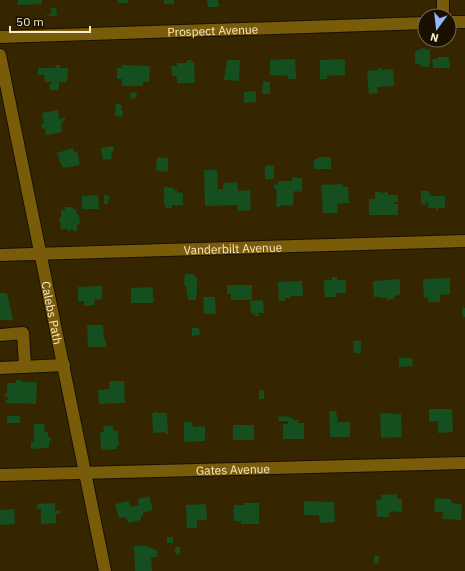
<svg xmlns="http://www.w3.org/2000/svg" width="465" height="571" viewBox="0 0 465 571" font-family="'IBM Plex Sans',sans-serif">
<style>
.building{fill:#154e1f}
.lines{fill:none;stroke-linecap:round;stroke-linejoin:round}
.minor-casing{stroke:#191000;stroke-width:14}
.minor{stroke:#795c09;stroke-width:12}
.labels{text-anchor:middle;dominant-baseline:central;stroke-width:3;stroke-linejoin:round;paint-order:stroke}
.street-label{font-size:12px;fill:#f9e9c6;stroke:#191000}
</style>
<rect width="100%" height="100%" fill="#352600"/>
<g class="building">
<polygon points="18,0 42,0 42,4 18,5"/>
<rect x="118" y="0" width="10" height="3"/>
<rect x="164" y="0" width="10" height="4"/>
<polygon points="207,0 218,0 219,7 208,7"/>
<polygon points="51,8 56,8 57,16 47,16 46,15 50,15 50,13 51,13"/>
<polygon points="420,48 430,50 430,64 429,64 429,67 421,67 420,64 415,64 415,51 420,50"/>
<polygon points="438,57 449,57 450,68 433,68 432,59 438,59"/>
<polygon points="295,59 296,79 288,79 288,75 286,76 270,75 270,60"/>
<polygon points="345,59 345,75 327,76 327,79 320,79 320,60"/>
<polygon points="187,60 192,60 191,62 194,62 195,83 177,83 177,78 176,78 176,76 172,76 171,66 177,66 177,63 187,63"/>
<polygon points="227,60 240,60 239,81 224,80"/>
<polygon points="55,65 60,65 60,68 68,68 67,82 59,82 59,90 50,90 49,84 51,84 51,82 45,82 44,75 38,75 38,68 56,68"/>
<polygon points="122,65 150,66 149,82 143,82 143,86 122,86 122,79 117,79 117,68 122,68"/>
<polygon points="378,68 381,68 381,70 393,69 394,86 377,87 378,93 369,94 367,71 378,70"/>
<polygon points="263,81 270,82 270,94 262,94"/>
<polygon points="256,91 256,102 244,103 244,92"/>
<polygon points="131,92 137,93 136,98 133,98 132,99 130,99"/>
<polygon points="116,103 122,105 121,110 123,111 122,117 115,116"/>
<polygon points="58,110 59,119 65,118 65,120 63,121 63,123 61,124 62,132 46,135 45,128 42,129 41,124 44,123 42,113"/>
<polygon points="113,146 114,151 111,152 112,159 103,160 101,148"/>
<polygon points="73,148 74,152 77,151 80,165 65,168 65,167 62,167 57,153"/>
<polygon points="157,157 168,158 168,172 156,171"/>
<polygon points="318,157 331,157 331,169 314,169 314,159 318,159"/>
<polygon points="274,165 274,179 265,179 265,166"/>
<polygon points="204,170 217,170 218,189 223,189 223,183 237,182 238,191 250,190 251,210 238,211 238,205 205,206"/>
<polygon points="292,177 302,178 302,192 294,191 293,206 280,205 280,207 276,207 277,189 274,189 274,184 277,185 278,181 292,181"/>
<polygon points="343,184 343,187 348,187 349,203 337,204 338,213 323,213 321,185"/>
<polygon points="164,187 174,188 173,190 177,190 177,192 183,193 183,205 177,205 177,206 176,205 172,205 172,208 165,208 166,204 164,204"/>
<polygon points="421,191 429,191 430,196 445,196 445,208 438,208 438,210 436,210 436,208 428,208 428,202 426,203 426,204 421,205"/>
<polygon points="375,192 381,192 381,193 388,192 388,195 398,195 398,202 394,202 394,204 398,204 398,215 369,215 369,199 375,199"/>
<polygon points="98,195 99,209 82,209 82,196"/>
<polygon points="104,195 109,196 108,204 104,204"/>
<polygon points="65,207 73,207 73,209 76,209 77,215 79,215 80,224 77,224 77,231 73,231 73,229 70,229 71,231 68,231 67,229 61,229 59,218 61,217 61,210 65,210"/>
<polygon points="185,274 194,274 194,277 197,277 197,295 196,295 196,300 188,300 186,286 184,285"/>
<polygon points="332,277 337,277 337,280 346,280 346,293 336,293 336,297 325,297 325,294 324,294 324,280 332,280"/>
<polygon points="450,278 450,294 440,295 440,302 428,302 428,297 424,298 423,279"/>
<polygon points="400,279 400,295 394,296 394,299 390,299 390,300 387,300 387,298 382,298 382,297 374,297 373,281"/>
<polygon points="302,281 303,296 291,296 291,298 285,298 285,301 279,301 278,282"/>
<polygon points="227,285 252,285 252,300 231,300 231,294 227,294"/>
<polygon points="102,286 102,299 94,300 95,305 84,306 84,301 78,301 78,287"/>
<polygon points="153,287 153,298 154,298 154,301 153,301 153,303 131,303 131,288"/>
<polygon points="0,293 7,293 13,320 0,320"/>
<polygon points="203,297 215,297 216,314 204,314"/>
<polygon points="263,300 264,313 258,313 259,316 255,316 255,313 251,314 250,301"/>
<polygon points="462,308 465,308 465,317 463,317"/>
<polygon points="87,325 103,325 104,340 106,340 106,347 88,347"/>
<polygon points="192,328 199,328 200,335 192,336"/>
<polygon points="353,341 361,341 361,353 354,353"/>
<polygon points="399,358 412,358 413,366 399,367"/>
<polygon points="16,380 22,380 22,382 37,382 36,404 6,403 6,400 8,400 8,397 5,397 5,394 7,394 7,383 16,383"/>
<polygon points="109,381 124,381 125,403 99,404 98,390 110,389"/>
<rect x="259" y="390" width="5" height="9"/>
<polygon points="429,409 452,409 453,432 438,433 438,421 429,422"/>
<polygon points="156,411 157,411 158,413 167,413 168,434 165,434 165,432 154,433 154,431 153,431 152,413 156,413"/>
<polygon points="329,411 336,411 338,422 350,422 350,437 330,437"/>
<polygon points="380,413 401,414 402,437 381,438"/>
<rect x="7" y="416" width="13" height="7"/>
<polygon points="289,416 289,418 293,418 293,420 298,420 298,423 304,423 304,439 283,439 283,424 288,424 288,421 279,421 278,417"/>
<polygon points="184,422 191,422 191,423 192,423 193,427 205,426 205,441 184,442"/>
<polygon points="34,424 44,424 45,432 48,432 48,437 51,437 51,441 49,441 49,448 31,449 31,442 34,442"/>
<rect x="233" y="425" width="21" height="15"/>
<polygon points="103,426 113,426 114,431 118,430 119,446 116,446 117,449 101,450 100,432 104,432"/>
<polygon points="397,494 397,499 402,499 402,511 396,513 396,511 389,512 389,517 377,517 376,500 382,500 381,495"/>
<polygon points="149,496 153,510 143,513 143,516 141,516 141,520 128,523 126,517 119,518 115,504 129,501 130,507 139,505 138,499"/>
<polygon points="435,498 451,499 451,503 462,504 461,520 442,519 443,512 434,512"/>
<polygon points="304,501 334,502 335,522 320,523 319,515 304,515"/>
<polygon points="55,503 55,511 60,510 60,514 56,514 56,523 41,524 41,509 37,509 37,504"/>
<polygon points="244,503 259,503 259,524 241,524 241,521 234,521 234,514 233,514 234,505 244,505"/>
<polygon points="206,504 207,520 197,520 197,528 187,528 186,505"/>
<polygon points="14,509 15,524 0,525 0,510"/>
<rect x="167" y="537" width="6" height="6"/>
<polygon points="134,546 148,546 148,548 153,548 153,550 157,550 157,557 151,557 152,571 135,571"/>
<polygon points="175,547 180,547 180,553 179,553 179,555 175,553"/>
<polygon points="374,556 379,556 378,564 374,563"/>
</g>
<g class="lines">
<g class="minor-casing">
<g id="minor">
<polyline points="443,0 443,16"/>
<polyline points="449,22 465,22"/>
<path id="s1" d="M0,37L425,23"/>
<path id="s2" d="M0,55L105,571"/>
<path id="s3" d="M0,255L465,241"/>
<polyline points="0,335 23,333 25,367"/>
<polyline points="0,368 64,365"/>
<path id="s4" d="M0,475L465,463"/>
</g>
</g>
<use href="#minor" class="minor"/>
</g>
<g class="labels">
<g class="street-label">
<text stroke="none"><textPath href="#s1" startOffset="213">Prospect Avenue</textPath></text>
<text stroke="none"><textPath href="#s3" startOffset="233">Vanderbilt Avenue</textPath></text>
<text stroke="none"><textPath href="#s2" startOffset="263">Calebs Path</textPath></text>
<text stroke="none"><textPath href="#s4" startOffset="233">Gates Avenue</textPath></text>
</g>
</g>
<g transform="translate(437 28) rotate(195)"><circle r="19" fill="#191000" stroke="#73674f"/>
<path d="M0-3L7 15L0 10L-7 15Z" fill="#97b6fd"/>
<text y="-6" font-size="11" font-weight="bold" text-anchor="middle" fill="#f9e9c6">N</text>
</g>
<path d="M10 26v6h80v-6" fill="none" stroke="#f9e9c6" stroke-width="2"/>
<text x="16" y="26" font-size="12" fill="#f9e9c6" stroke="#191000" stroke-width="3" paint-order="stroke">50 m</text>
</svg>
